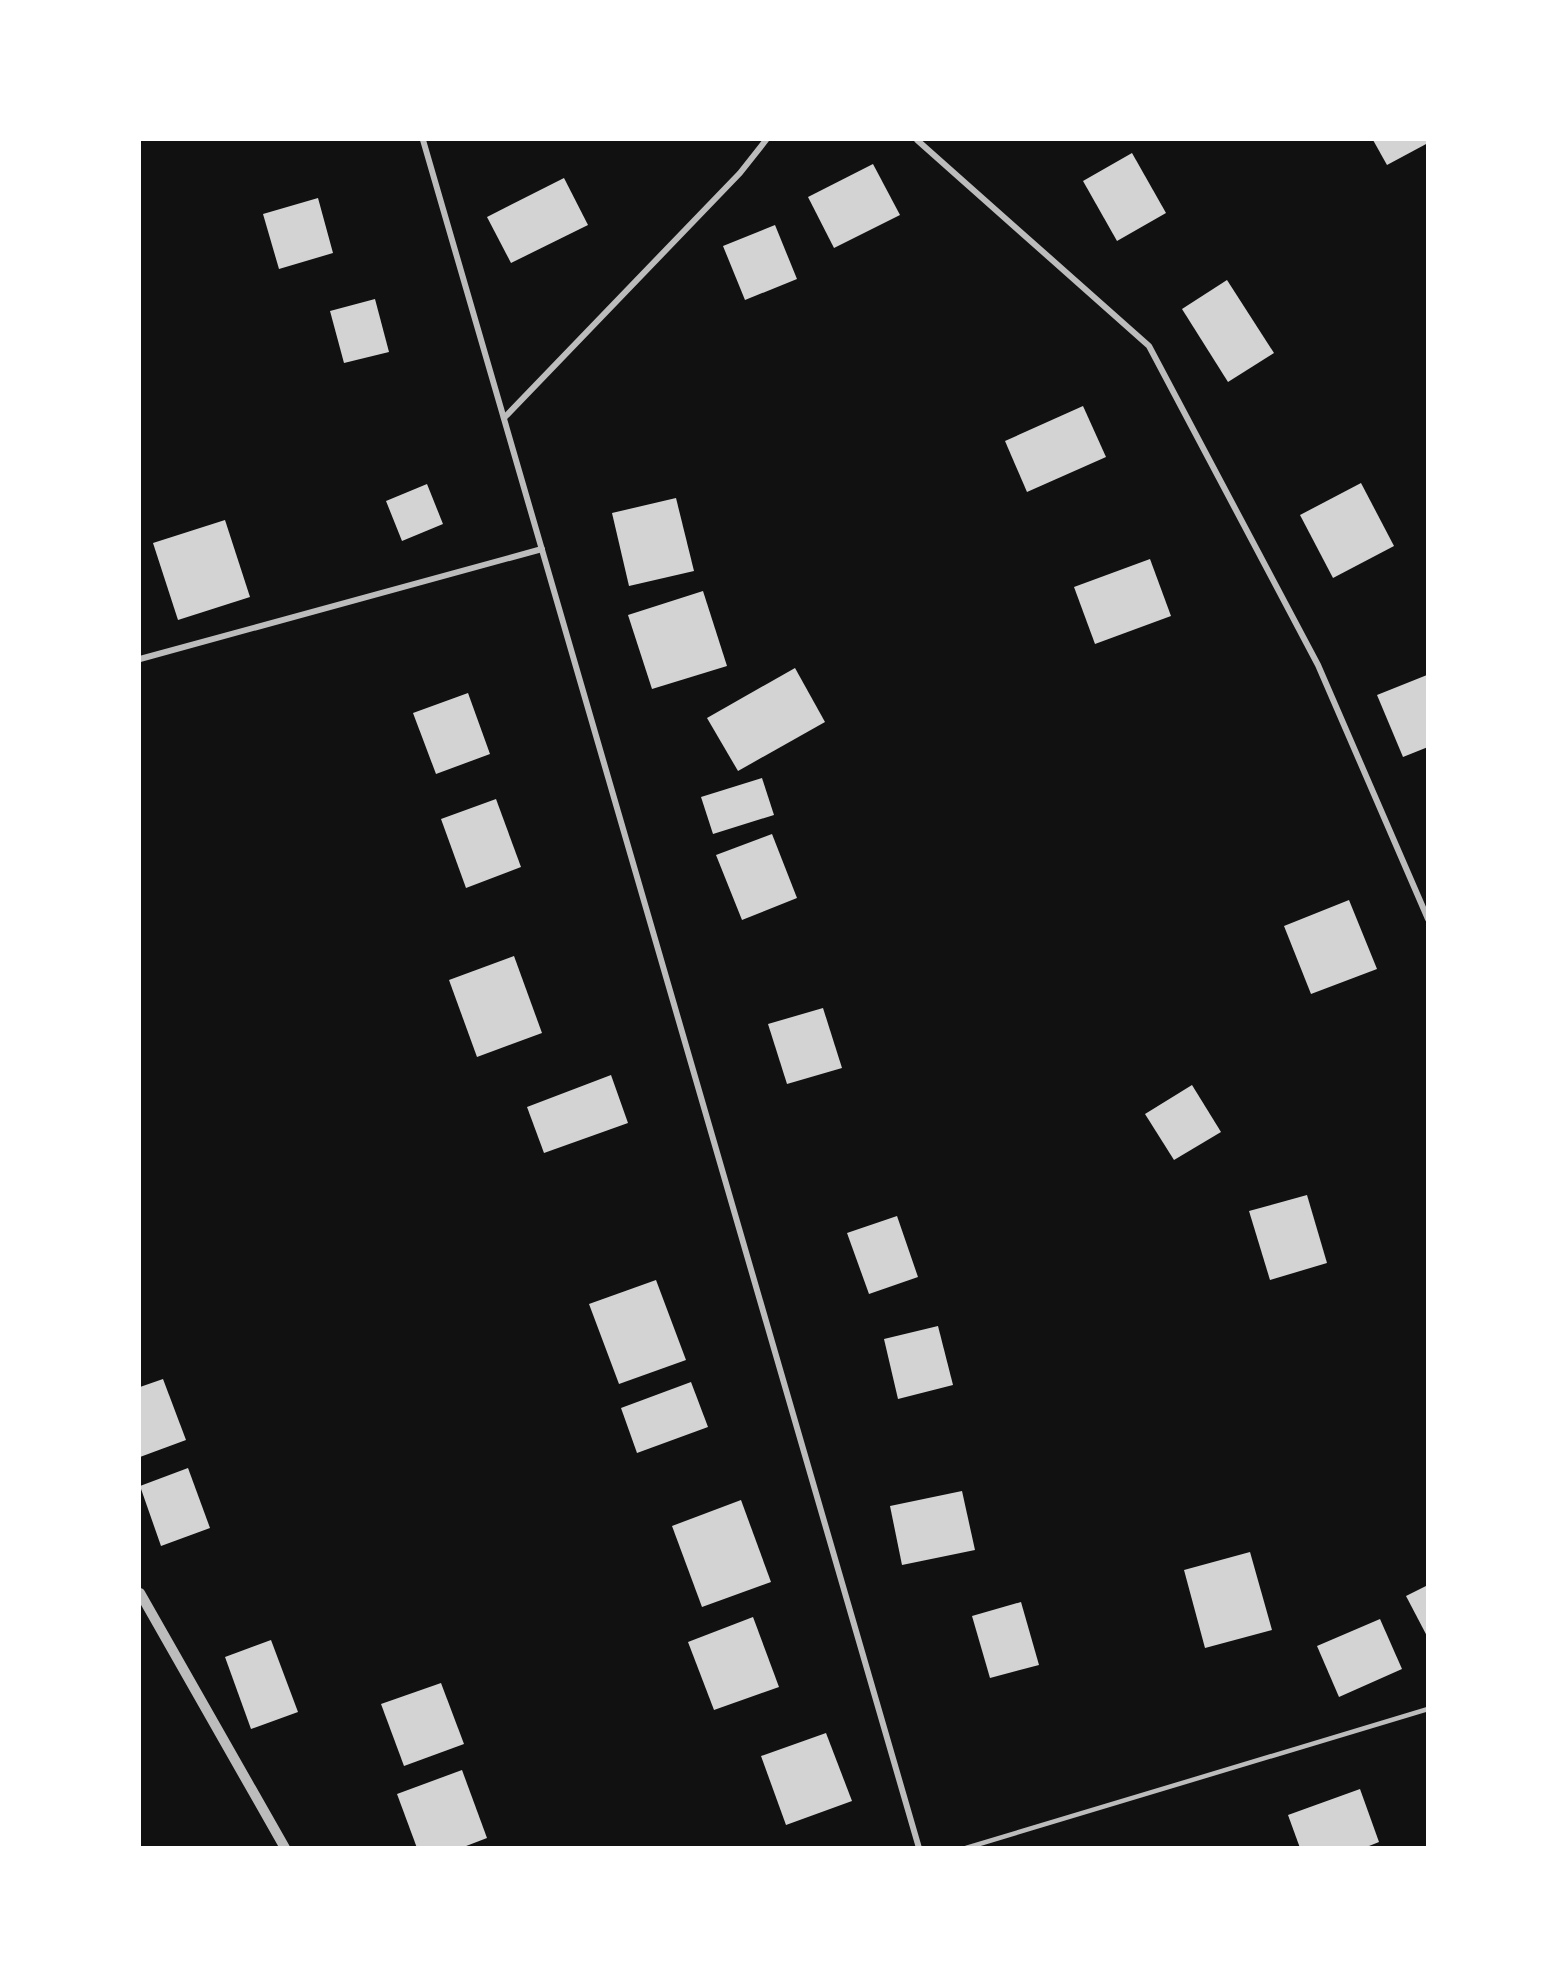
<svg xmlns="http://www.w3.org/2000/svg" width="1567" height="1987" viewBox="0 0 1567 1987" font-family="Inter,sans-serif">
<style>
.building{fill:#d3d3d3}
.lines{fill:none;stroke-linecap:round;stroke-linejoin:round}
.service{stroke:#bcbcbc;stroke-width:4.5}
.minor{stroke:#bcbcbc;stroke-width:6}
.tertiary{stroke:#bcbcbc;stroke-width:10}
</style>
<rect width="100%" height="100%" fill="#111"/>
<g class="building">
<polygon points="1373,140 1428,140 1428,143 1387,165"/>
<polygon points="1132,153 1166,213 1117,241 1083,181"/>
<polygon points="873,164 900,215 834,248 808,197"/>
<polygon points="564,178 588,225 511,263 487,217"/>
<polygon points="318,198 333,253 279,269 263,214"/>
<polygon points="775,225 797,279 745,300 723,246"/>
<polygon points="1227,280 1274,353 1228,382 1182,309"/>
<polygon points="375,299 389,352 344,363 330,311"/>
<polygon points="1083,406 1106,457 1027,492 1005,441"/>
<polygon points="1361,483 1394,546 1333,578 1300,515"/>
<polygon points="427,484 443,524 402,541 386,501"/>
<polygon points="676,498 694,571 629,586 612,513"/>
<polygon points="225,520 250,597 178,620 153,543"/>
<polygon points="1150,559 1171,616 1095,644 1074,587"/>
<polygon points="703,591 727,666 652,689 628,615"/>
<polygon points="795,668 825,722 738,771 707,718"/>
<polygon points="1427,675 1428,747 1403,757 1377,695"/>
<polygon points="468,693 490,754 436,774 413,713"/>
<polygon points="762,778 774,815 713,834 701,797"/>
<polygon points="496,799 521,867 466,888 441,819"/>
<polygon points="772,834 797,898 742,920 716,855"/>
<polygon points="1349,900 1377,969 1311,994 1284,926"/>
<polygon points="514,956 542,1033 477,1057 449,980"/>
<polygon points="823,1008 842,1068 787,1084 768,1024"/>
<polygon points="611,1075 628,1123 544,1153 527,1107"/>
<polygon points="1192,1085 1221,1132 1174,1160 1145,1114"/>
<polygon points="1307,1195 1327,1263 1270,1280 1249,1211"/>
<polygon points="897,1216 918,1277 869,1294 847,1233"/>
<polygon points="656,1280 686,1360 619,1384 589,1304"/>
<polygon points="938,1326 953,1385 898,1399 884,1339"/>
<polygon points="163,1379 186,1440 140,1457 140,1387"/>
<polygon points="691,1382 708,1427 637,1453 621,1408"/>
<polygon points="188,1468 210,1528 161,1546 140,1486"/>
<polygon points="962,1491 975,1550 902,1565 890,1506"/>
<polygon points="741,1500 771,1582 702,1607 672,1526"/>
<polygon points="1250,1552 1272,1630 1205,1648 1184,1570"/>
<polygon points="1428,1585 1428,1638 1406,1596"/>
<polygon points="1021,1602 1039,1665 990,1678 972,1616"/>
<polygon points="753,1617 779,1687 714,1710 688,1642"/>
<polygon points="1380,1619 1402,1669 1339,1697 1317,1646"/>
<polygon points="271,1640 298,1712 251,1729 225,1657"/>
<polygon points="441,1683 464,1744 404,1766 381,1704"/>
<polygon points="826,1733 852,1801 786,1825 761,1756"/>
<polygon points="462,1770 487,1838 461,1848 417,1848 397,1794"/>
<polygon points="1360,1789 1379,1842 1364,1848 1300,1848 1288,1815"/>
</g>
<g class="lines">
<polyline class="service" points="966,1848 1428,1709"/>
<g class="minor">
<polyline points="423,140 919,1848"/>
<polyline points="917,140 1149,346 1318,665 1428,919"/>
<polyline points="504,418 740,173 766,140"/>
<polyline points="140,659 542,549"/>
</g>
<polyline class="tertiary" points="140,1593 285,1848"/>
</g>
<rect width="1567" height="1987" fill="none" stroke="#ffffff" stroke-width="282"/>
</svg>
